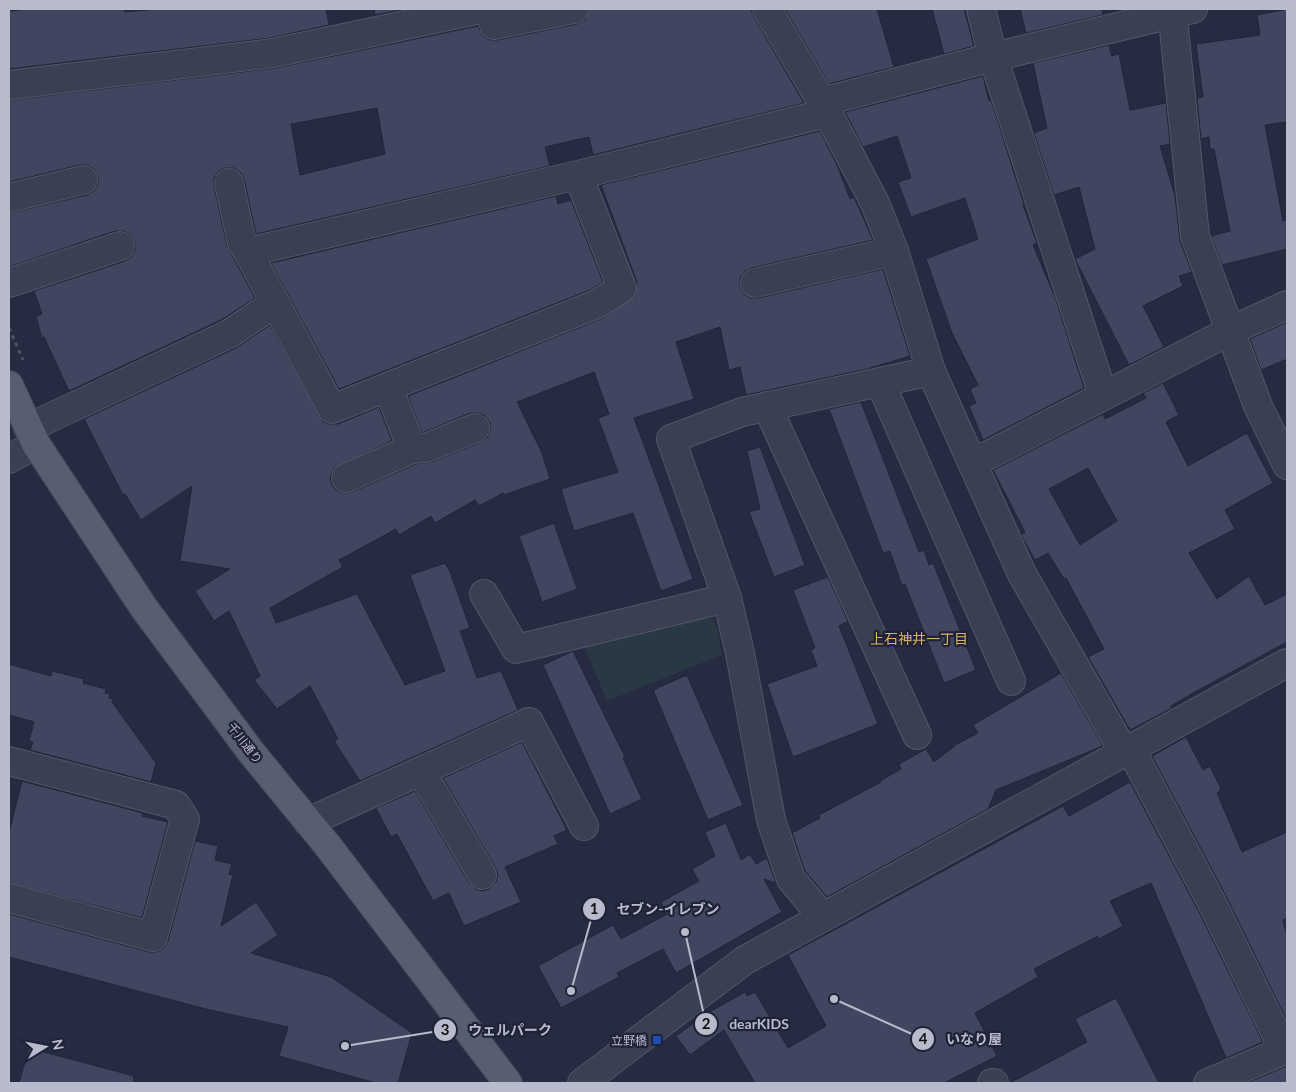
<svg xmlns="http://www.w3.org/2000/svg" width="1296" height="1092" viewBox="0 0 1296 1092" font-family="Lato,'Noto Sans JP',sans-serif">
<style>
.green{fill:#293943}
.building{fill:#414660;stroke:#222539;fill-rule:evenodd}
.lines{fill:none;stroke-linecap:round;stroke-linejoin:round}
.minor-casing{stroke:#535669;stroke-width:30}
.major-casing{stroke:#424558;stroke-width:30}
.path{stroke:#475660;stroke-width:3;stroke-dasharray:4 4;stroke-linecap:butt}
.minor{stroke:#3b3f52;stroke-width:28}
.major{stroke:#595d71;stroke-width:28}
.transit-dot{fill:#1a4fb4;stroke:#202337;stroke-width:2}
.labels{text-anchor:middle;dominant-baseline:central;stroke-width:4.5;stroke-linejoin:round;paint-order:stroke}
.street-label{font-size:12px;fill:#b8bbcc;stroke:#202337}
.poi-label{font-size:12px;fill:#b8bbcc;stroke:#202337;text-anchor:end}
.neighbourhood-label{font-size:14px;fill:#d5b46a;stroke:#202337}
.leader{fill:none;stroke:#b8bbcc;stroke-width:2}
.callout-dot{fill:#b8bbcc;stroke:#202337;stroke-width:2}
.mark-label{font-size:15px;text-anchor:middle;font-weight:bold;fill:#111}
.callout-label{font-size:14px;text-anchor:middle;font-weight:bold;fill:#b8bbcc;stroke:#202337;stroke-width:4.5;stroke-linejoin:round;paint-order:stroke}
</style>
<rect width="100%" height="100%" fill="#272b42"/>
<path class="green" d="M705,614C720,622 719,639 722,655L607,701L583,643Z"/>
<g class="building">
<polygon points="30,9 124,9 125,12 157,9 326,9 329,25 270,38 9,69 9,11"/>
<polygon points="374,9 407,9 375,15"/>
<path d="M589,9H751L754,17L804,103L593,155L589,137L545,147L550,166L256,234L244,179L241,173L234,168H225L219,171L214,178V186L227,246L255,298L221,320L69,391L44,337L42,338L36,316L42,314L34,291L125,261L131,257L135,250V242L130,234L123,231H115L9,267V213L87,195L94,191L98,184V177L94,169L87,165H80L9,182V100L275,68L478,26L483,36L490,40H497L577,24L585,20ZM377,108L385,154L300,175L291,124Z"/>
<polygon points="785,9 877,9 894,67 829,84"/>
<polygon points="932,9 964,9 974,46 944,54"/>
<polygon points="1020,9 1102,9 1103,15 1026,33"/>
<polygon points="1287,9 1287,122 1265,125 1283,221 1287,220 1287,249 1222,265 1211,236 1230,231 1214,149 1210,149 1209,137 1201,139 1197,98 1203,97 1196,44 1260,35 1257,15"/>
<polygon points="1109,45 1112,56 1119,54 1130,110 1166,103 1170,144 1160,146 1175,196 1180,241 1192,272 1179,276 1183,286 1143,306 1164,347 1129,365 1075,259 1095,249 1079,187 1054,195 1034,133 1047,128 1033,63"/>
<polygon points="983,76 989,101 991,100 1024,204 1023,205 1037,243 1033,245 1055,297 1084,388 983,440 969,406 976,403 970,389 978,385 952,333 926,259 978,239 965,198 911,217 898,182 911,178 897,136 863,147 845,112"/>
<polygon points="820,131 837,165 850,199 854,197 873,240 752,268 745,271 740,278 740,287 744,294 750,298 758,298 883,269 910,356 867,369 746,395 740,367 729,370 720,327 676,342 694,399 634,418 693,579 661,591 633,513 574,531 561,489 618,472 598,418 609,414 594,372 517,402 542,453 550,479 504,495 503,493 479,506 475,500 435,523 431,516 399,535 396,529 339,560 343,567 270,608 276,623 357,594 405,685 445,671 410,575 445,563 450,572 470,628 460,631 477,678 501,671 518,710 360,781 334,741 338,739 310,686 277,709 254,680 260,676 229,611 214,621 195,591 230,569 180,561 192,486 141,520 125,494 123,495 84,419 236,348 270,325 323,422 330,424 338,424 379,407 392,441 334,468 330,477 332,485 336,490 344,493 352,492 416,464 432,462 481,442 487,438 490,431 490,423 484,415 477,413 470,413 422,433 408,396 603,318 635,296 637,282 601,185"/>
<polygon points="556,196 558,204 571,200 603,282 590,290 339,389 271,263"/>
<polygon points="1287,322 1287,359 1261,370 1250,339"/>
<path d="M1163,383L1179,415L1166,422L1188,466L1247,433L1273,483L1225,510L1235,529L1189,553L1217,599L1249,576L1265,605L1287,594V642L1193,693L1171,706L1172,708L1130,730L1088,657L1104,649L1066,578L1064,579L1048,553L1035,560L1021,535L1025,532L993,470L1103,414L1105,419L1146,398L1143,393ZM1088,468L1117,521L1080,545L1049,489Z"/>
<polygon points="861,402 919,552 924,550 929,565 933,563 976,670 944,683 905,584 902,586 890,551 883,553 829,409"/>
<polygon points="760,447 805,565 774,577 749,512 760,509 747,451"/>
<polygon points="554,523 577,589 542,602 519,536"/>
<polygon points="828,577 848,621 839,626 878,724 793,757 767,684 817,666 811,650 815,648 793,590"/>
<polygon points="573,651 625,757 623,758 642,799 610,814 543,665"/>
<polygon points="9,664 51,676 52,671 84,679 83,683 106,689 105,693 110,694 109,698 113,699 112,702 156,763 151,782 30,750 33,742 29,741 34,722 9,715"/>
<polygon points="1061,673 1103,746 996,790 988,809 827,897 805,871 792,833 820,818 819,815 881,782 880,781 901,769 899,764 926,749 934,762 957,744 978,733 973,725"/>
<polygon points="687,675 743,805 708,820 653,690"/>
<polygon points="1186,737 1203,770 1210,766 1221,789 1217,793 1242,852 1287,832 1287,918 1283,920 1287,936 1287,1021 1227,898 1152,756"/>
<polygon points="522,742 567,830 554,836 558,844 505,867 521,902 464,926 449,893 433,901 397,834 391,837 376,808 415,791 469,883 475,889 483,891 489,889 496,882 498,874 495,867 443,778"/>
<polygon points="22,781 143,813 142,816 168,822 142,918 9,883 9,833"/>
<polygon points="1130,782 1199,912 1263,1042 1226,1058 1151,883 1110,901 1123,926 1099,939 1098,936 1034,969 1038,977 975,1013 997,1056 944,1083 755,1083 724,1030 690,1055 676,1036 708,1013 745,992 747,996 755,992 788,1048 826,1026 788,955 1063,806 1069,816"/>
<polygon points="726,823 741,860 750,854 756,864 767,858 776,883 764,879 782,912 676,973 663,949 617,973 619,977 561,1008 538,966 613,925 621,939 667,914 661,902 699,881 692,869 715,856 705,832"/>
<polygon points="195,841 218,846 215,860 232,864 229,874 233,875 221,926 256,902 278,935 251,953 331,977 412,1033 398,1083 376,1083 279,1056 288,1027 206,1009 9,957 9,914 149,952 157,952 164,948 168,941"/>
<polygon points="1116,998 1159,1083 1010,1083 1087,1042 1075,1019"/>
<polygon points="29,1048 134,1076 133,1083 19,1083"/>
<polygon points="1287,1066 1287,1083 1247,1083"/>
</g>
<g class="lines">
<g class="minor-casing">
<g id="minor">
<polyline points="490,9 494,25 574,9"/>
<polyline points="767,9 822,102 875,203 894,251 931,371 1022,574 1124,752"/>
<polyline points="981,9 993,57 1103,395"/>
<polyline points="1172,9 1195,236 1258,406 1287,465"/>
<polyline points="9,85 273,53 481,9"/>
<polyline points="822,102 993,57 1193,9"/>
<polyline points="578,175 622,288 597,304 332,409 248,252 578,175 827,113"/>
<polyline points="229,183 242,243 248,252"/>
<polyline points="9,198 83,180"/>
<polyline points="9,283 120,246"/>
<polyline points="755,283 894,251"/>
<polyline points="880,382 1011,681"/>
<polyline points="388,387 412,449 426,448 475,428"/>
<polyline points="767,406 917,735"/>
<polyline points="28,428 229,334 275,303"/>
<polyline points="9,459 36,444"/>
<polyline points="973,463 1230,331 1287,305"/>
<polyline points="346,478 412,449"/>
<polyline points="484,594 516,649 727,598"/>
<polyline points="1130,748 1213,905 1284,1050"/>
<polyline points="9,761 176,805 185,819 153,937 9,898"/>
<polyline points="421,771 482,875"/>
<polyline points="308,822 529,722 584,826"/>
<polyline points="822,916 791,879 771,820 740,653 727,598 671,439 742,412 931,371"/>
<polyline points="582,1083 745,960 1287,663"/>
<polyline points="992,1083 994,1083"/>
<polyline points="1208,1083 1287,1049"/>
</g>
</g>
<g class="major-casing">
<polyline id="major" points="9,385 36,444 144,608 251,752 328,846 508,1083"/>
</g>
<polyline class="path" points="9,328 23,360"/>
<use href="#minor" class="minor"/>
<use href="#major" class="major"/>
</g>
<rect class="transit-dot" x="652" y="1035" width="10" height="10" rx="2.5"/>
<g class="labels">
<g class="street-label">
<text transform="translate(245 743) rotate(52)">千川通り</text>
</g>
<g class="poi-label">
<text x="647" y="1040">立野橋</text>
</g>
<g class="neighbourhood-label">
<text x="919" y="638">上石神井一丁目</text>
</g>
</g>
<path class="leader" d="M571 991L594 909M685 932L706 1024M345 1046L445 1030M834 999L923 1039"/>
<g class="callout-dot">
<circle cx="571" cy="991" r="5"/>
<circle cx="685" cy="932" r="5"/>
<circle cx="345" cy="1046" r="5"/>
<circle cx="834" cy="999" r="5"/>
<circle cx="594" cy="909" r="12"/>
<circle cx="706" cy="1024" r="12"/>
<circle cx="445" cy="1030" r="12"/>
<circle cx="923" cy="1039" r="12"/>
</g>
<g class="mark-label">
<text x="594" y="914">1</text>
<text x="706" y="1029">2</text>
<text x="445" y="1035">3</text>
<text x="923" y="1044">4</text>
</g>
<g class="callout-label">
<text x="668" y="914">セブン-イレブン</text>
<text x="759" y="1029">dearKIDS</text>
<text x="510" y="1035">ウェルパーク</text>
<text x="974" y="1044">いなり屋</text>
</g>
<rect width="1296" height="1092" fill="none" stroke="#b8bbcc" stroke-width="20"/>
<g transform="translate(45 1047) rotate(80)" stroke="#202337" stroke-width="4" paint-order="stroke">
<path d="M0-4L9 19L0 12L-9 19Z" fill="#b8bbcc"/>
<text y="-8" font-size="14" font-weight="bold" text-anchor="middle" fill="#b8bbcc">N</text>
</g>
</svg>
